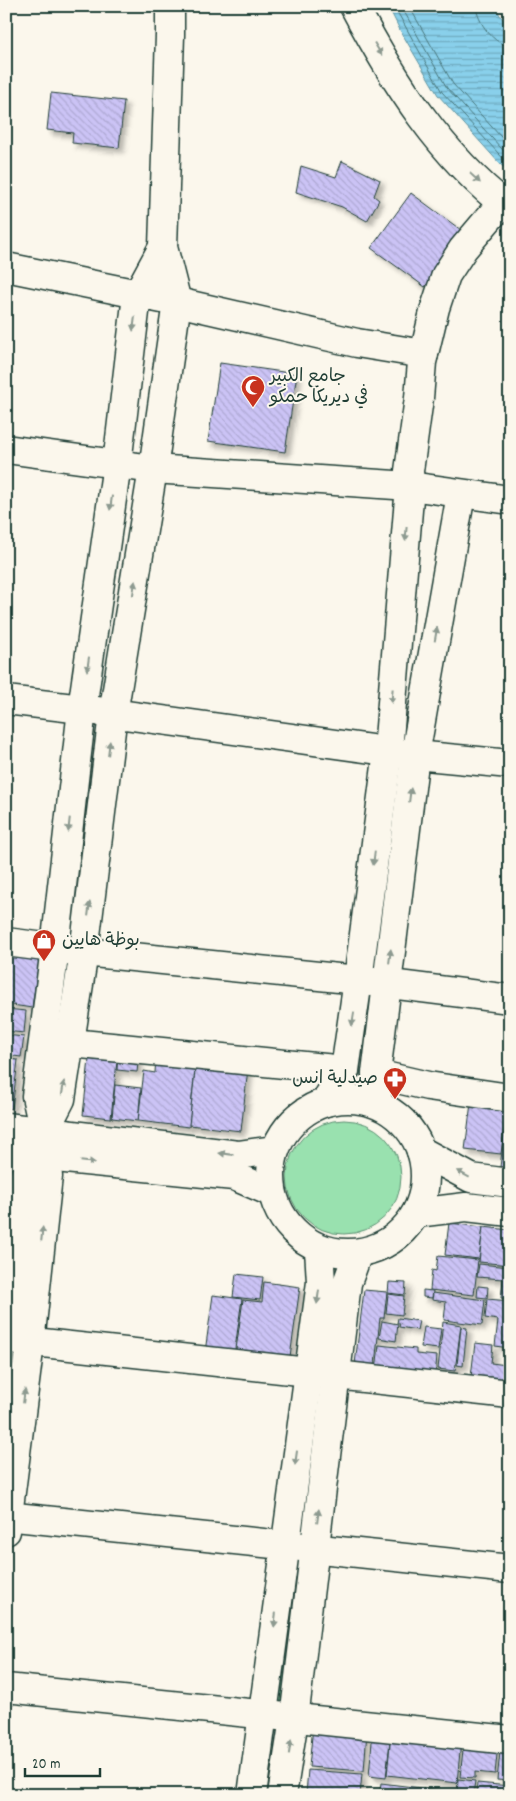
<svg xmlns="http://www.w3.org/2000/svg" width="516" height="1801" viewBox="0 0 516 1801" font-family="Dekko,'Playpen Sans Arabic',sans-serif">
<style>
.green{fill:#99e1af;stroke:#5c8f72}
.water{fill:url(#water-rules);stroke:#5f95a2}
.lines{fill:none;stroke-linecap:round;stroke-linejoin:round}
.shore{stroke:#49787d;stroke-width:1}
.building{fill:url(#building-back-hatch);stroke:#1f3d34;filter:url(#shadow)}
.minor-casing{stroke:#1f3d34;stroke-width:31}
.major-casing{stroke:#1f3d34;stroke-width:31}
.minor{stroke:#fbf7ec;stroke-width:28}
.major{stroke:#fbf7ec;stroke-width:28}
.oneway{fill:#8d9a90}
.labels{text-anchor:middle;dominant-baseline:central;stroke-width:4;stroke-linejoin:round;paint-order:stroke}
.poi-label{font-size:18px;fill:#1f3d34;stroke:#fbf7ec;text-anchor:start}
</style>
<defs>
<pattern id="water-rules" width="6" height="5" patternUnits="userSpaceOnUse" patternTransform="scale(1.25)"><rect width="6" height="5" fill="#89d0eb"/><path d="M0 2.5h6" fill="none" stroke="#6faabf"/></pattern>
<pattern id="building-back-hatch" width="6" height="6" patternUnits="userSpaceOnUse" patternTransform="scale(1.25)"><rect width="6" height="6" fill="#cbc3f5"/><path d="M-1 5l2 2M0 0l6 6M5-1l2 2" fill="none" stroke="#aea8d3"/></pattern>
<filter id="shadow"><feDropShadow dx="4.5" dy="4.5" stdDeviation="2.5" flood-color="#0004"/></filter>
</defs>
<rect width="100%" height="100%" fill="#fbf7ec"/>
<filter id="ink" filterUnits="userSpaceOnUse"><feTurbulence type="fractalNoise" baseFrequency=".02" numOctaves="2"/><feDisplacementMap in="SourceGraphic" scale="10" xChannelSelector="R" yChannelSelector="G"/><feConvolveMatrix kernelMatrix="1 2 1 2 8 2 1 2 1" color-interpolation-filters="sRGB"/></filter>
<g filter="url(#ink)">
<g class="green">
<circle cx="344" cy="1177" r="57"/>
<polygon points="285,1627 296,1628 286,1709 276,1708"/>
</g>
<polygon class="water" points="388,6 494,6 510,30 510,172 500,164 438,95 400,30"/>
<g class="lines">
<g class="shore">
<polyline points="394,6 442,92 510,166"/>
<polyline points="401,6 447,88 510,158"/>
<polyline points="409,6 453,84 510,147"/>
<path d="M476,6C477,22 494,45 510,46"/>
</g>
</g>
<g class="building">
<polygon points="51,93 124,101 119,148 72,143 73,133 47,130"/>
<polygon points="342,161 380,180 374,196 379,200 367,221 342,207 296,192 301,166 336,177"/>
<polygon points="411,193 465,233 425,287 371,248"/>
<polygon points="220,363 297,374 285,452 208,441"/>
<polygon points="10,951 40,955 32,1008 6,1004 6,979"/>
<polygon points="6,1009 26,1011 24,1033 6,1031"/>
<polygon points="6,1035 24,1037 21,1057 6,1055"/>
<polygon points="90,1050 118,1052 111,1118 83,1115"/>
<polygon points="118,1052 139,1055 137,1072 117,1070"/>
<polygon points="156,1056 196,1060 189,1127 138,1121 144,1071 155,1073"/>
<polygon points="6,1059 18,1060 12,1109 6,1108"/>
<polygon points="196,1062 248,1068 241,1131 189,1125"/>
<polygon points="115,1085 141,1088 138,1121 112,1118"/>
<polygon points="471,1103 507,1108 501,1154 465,1150"/>
<polygon points="508,1105 510,1105 510,1168 500,1167"/>
<polygon points="449,1223 483,1227 479,1259 445,1255"/>
<polygon points="483,1227 510,1230 510,1265 479,1262"/>
<polygon points="438,1256 478,1260 474,1295 430,1290 432,1270 436,1271"/>
<polygon points="479,1264 510,1267 510,1299 501,1298 503,1279 477,1277"/>
<polygon points="236,1274 263,1277 260,1300 233,1297"/>
<polygon points="264,1282 300,1287 289,1364 235,1356 243,1300 262,1302"/>
<polygon points="389,1282 406,1283 405,1295 388,1293"/>
<polygon points="478,1286 488,1287 487,1298 477,1297"/>
<polygon points="364,1290 387,1292 384,1318 380,1318 374,1374 354,1372"/>
<polygon points="423,1290 433,1291 432,1298 423,1297"/>
<polygon points="433,1293 485,1300 482,1325 444,1320 446,1302 432,1300"/>
<polygon points="388,1294 404,1296 402,1315 386,1313"/>
<polygon points="213,1295 242,1299 234,1356 205,1352"/>
<polygon points="487,1299 510,1301 509,1348 495,1346 498,1320 485,1318"/>
<polygon points="398,1318 419,1321 417,1330 399,1327 400,1323 397,1323"/>
<polygon points="382,1321 398,1324 396,1341 379,1338"/>
<polygon points="443,1322 461,1325 455,1371 438,1369"/>
<polygon points="424,1327 441,1329 438,1349 421,1347"/>
<polygon points="461,1327 467,1328 463,1366 457,1365"/>
<polygon points="475,1343 493,1345 491,1363 507,1365 504,1390 470,1385"/>
<polygon points="379,1345 416,1349 416,1354 437,1356 435,1377 376,1370"/>
<polygon points="313,1726 367,1731 364,1771 309,1767"/>
<polygon points="373,1730 391,1732 386,1778 369,1776"/>
<polygon points="391,1734 461,1741 457,1783 387,1775"/>
<polygon points="464,1741 498,1745 495,1774 475,1772 475,1778 460,1777"/>
<polygon points="501,1743 510,1744 510,1781 497,1780"/>
<polygon points="308,1770 362,1774 360,1795 306,1794"/>
<polygon points="458,1779 475,1781 473,1795 457,1795"/>
<polygon points="381,1783 454,1792 453,1795 379,1795"/>
<polygon points="477,1783 510,1786 510,1795 476,1795"/>
</g>
<g class="lines">
<g class="minor-casing">
<g id="minor">
<polyline points="6,267 177,302 357,343 424,354"/>
<polyline points="6,449 153,469 410,486 510,500"/>
<polyline points="6,942 84,952 358,980 510,999"/>
<polyline points="71,1043 345,1070"/>
<polyline points="376,1074 428,1086 510,1098"/>
<circle cx="348" cy="1176" r="77"/>
<polyline points="325,1102 345,1070 358,980 388,751 410,486 409,471 419,398 422,362 435,308 446,275 463,249 502,203"/>
<polyline points="378,1104 376,1074 415,755 461,494"/>
<polyline points="6,1127 238,1155 274,1150"/>
<polyline points="44,1132 36,1096 55,948 82,709 117,464 137,295 163,247"/>
<polyline points="421,1151 471,1178 510,1183"/>
<polyline points="6,1153 234,1176 271,1192"/>
<polyline points="416,1213 466,1207 510,1212"/>
<polyline points="6,1339 25,1174 39,1157 44,1132 61,1099 84,952 113,714 153,469 177,302 163,247 170,35 170,6"/>
<polyline points="6,1339 510,1394"/>
<polyline points="6,1516 510,1569"/>
<polyline points="6,1531 30,1343 48,1176 39,1157"/>
<polyline points="6,1688 510,1740"/>
<polyline points="252,1795 321,1282 319,1249"/>
<polyline points="282,1795 294,1719 347,1283 358,1253"/>
</g>
</g>
<g class="major-casing">
<g id="major">
<path d="M354,6C394,82 441,156 510,209"/>
<polyline points="6,700 82,709 415,755 510,764"/>
</g>
</g>
<use href="#minor" class="minor"/>
<use href="#major" class="major"/>
</g>
<defs><path id="oneway-solid" d="M-6-.8H1V-3.2L6.5 0L1 3.2V.8H-6Z" transform="scale(1.25)"/></defs>
<g class="oneway">
<use href="#oneway-solid" transform="translate(378 49) rotate(59)"/>
<use href="#oneway-solid" transform="translate(475 178) rotate(43)"/>
<use href="#oneway-solid" transform="translate(134 324) rotate(97)"/>
<use href="#oneway-solid" transform="translate(111 503) rotate(98)"/>
<use href="#oneway-solid" transform="translate(406 534) rotate(95)"/>
<use href="#oneway-solid" transform="translate(134 588) rotate(-81)"/>
<use href="#oneway-solid" transform="translate(436 634) rotate(-80)"/>
<use href="#oneway-solid" transform="translate(88 664) rotate(98)"/>
<use href="#oneway-solid" transform="translate(392 696) rotate(95)"/>
<use href="#oneway-solid" transform="translate(109 748) rotate(-83)"/>
<use href="#oneway-solid" transform="translate(410 795) rotate(-83)"/>
<use href="#oneway-solid" transform="translate(69 825) rotate(96)"/>
<use href="#oneway-solid" transform="translate(374 858) rotate(97)"/>
<use href="#oneway-solid" transform="translate(89 909) rotate(-83)"/>
<use href="#oneway-solid" transform="translate(390 956) rotate(-83)"/>
<use href="#oneway-solid" transform="translate(353 1019) rotate(99)"/>
<use href="#oneway-solid" transform="translate(63 1088) rotate(-81)"/>
<use href="#oneway-solid" transform="translate(226 1154) rotate(-173)"/>
<use href="#oneway-solid" transform="translate(88 1162) rotate(6)"/>
<use href="#oneway-solid" transform="translate(463 1174) rotate(-152)"/>
<use href="#oneway-solid" transform="translate(42 1234) rotate(-84)"/>
<use href="#oneway-solid" transform="translate(318 1297) rotate(98)"/>
<use href="#oneway-solid" transform="translate(24 1396) rotate(-83)"/>
<use href="#oneway-solid" transform="translate(296 1458) rotate(98)"/>
<use href="#oneway-solid" transform="translate(318 1516) rotate(-83)"/>
<use href="#oneway-solid" transform="translate(275 1620) rotate(97)"/>
<use href="#oneway-solid" transform="translate(290 1747) rotate(-81)"/>
</g>
</g>
<defs>
<g id="mosque-pin" transform="scale(1.25)"><path d="M0 17L-7.5 6A9.5 9.5 0 1 1 7.5 6Z" fill="#c8321e" stroke="#fbf7ec"/><path d="M3.5-4.9A6 6 0 1 0 3.5 4.9A5 5 0 1 1 3.5-4.9Z" fill="#fff"/></g>
<g id="shop-pin" transform="scale(1.25)"><path d="M0 17L-7.5 6A9.5 9.5 0 1 1 7.5 6Z" fill="#c8321e" stroke="#fbf7ec"/><path d="M-5-2.5h2.3a2.7 3.5 0 0 1 5.4 0H5L5.5 6h-11ZM-1.5-2.5h3a1.5 2.3 0 0 0-3 0Z" fill="#fff"/></g>
<g id="pharmacy-pin" transform="scale(1.25)"><path d="M0 17L-7.5 6A9.5 9.5 0 1 1 7.5 6Z" fill="#c8321e" stroke="#fbf7ec"/><path d="M-2-6h4v4h4v4h-4v4h-4v-4h-4v-4h4Z" fill="#fff"/></g>
</defs>
<g fill-rule="evenodd">
<use href="#mosque-pin" x="253" y="387"/>
<use href="#shop-pin" x="44" y="941"/>
<use href="#pharmacy-pin" x="395" y="1079"/>
</g>
<g class="labels">
<g class="poi-label">
<text x="270" y="377">جامع الكبير<tspan x="270" dy="21">في ديريكا حمكو</tspan></text>
<text x="62" y="941">بوظة هايين</text>
<text x="378" y="1079" text-anchor="end">صيدلية انس</text>
</g>
</g>
<rect width="516" height="1801" fill="none" stroke="#fbf7ec" stroke-width="25"/>
<rect x="12" y="12" width="491" height="1776" fill="none" stroke="#1f3d34" stroke-width="2" filter="url(#ink)"/>
<path d="M25 1768v8h75v-8" fill="none" stroke="#1f3d34" stroke-width="2.5"/>
<text x="32" y="1768" font-size="15" fill="#1f3d34" stroke="#fbf7ec" stroke-width="4" paint-order="stroke">20 m</text>
</svg>
